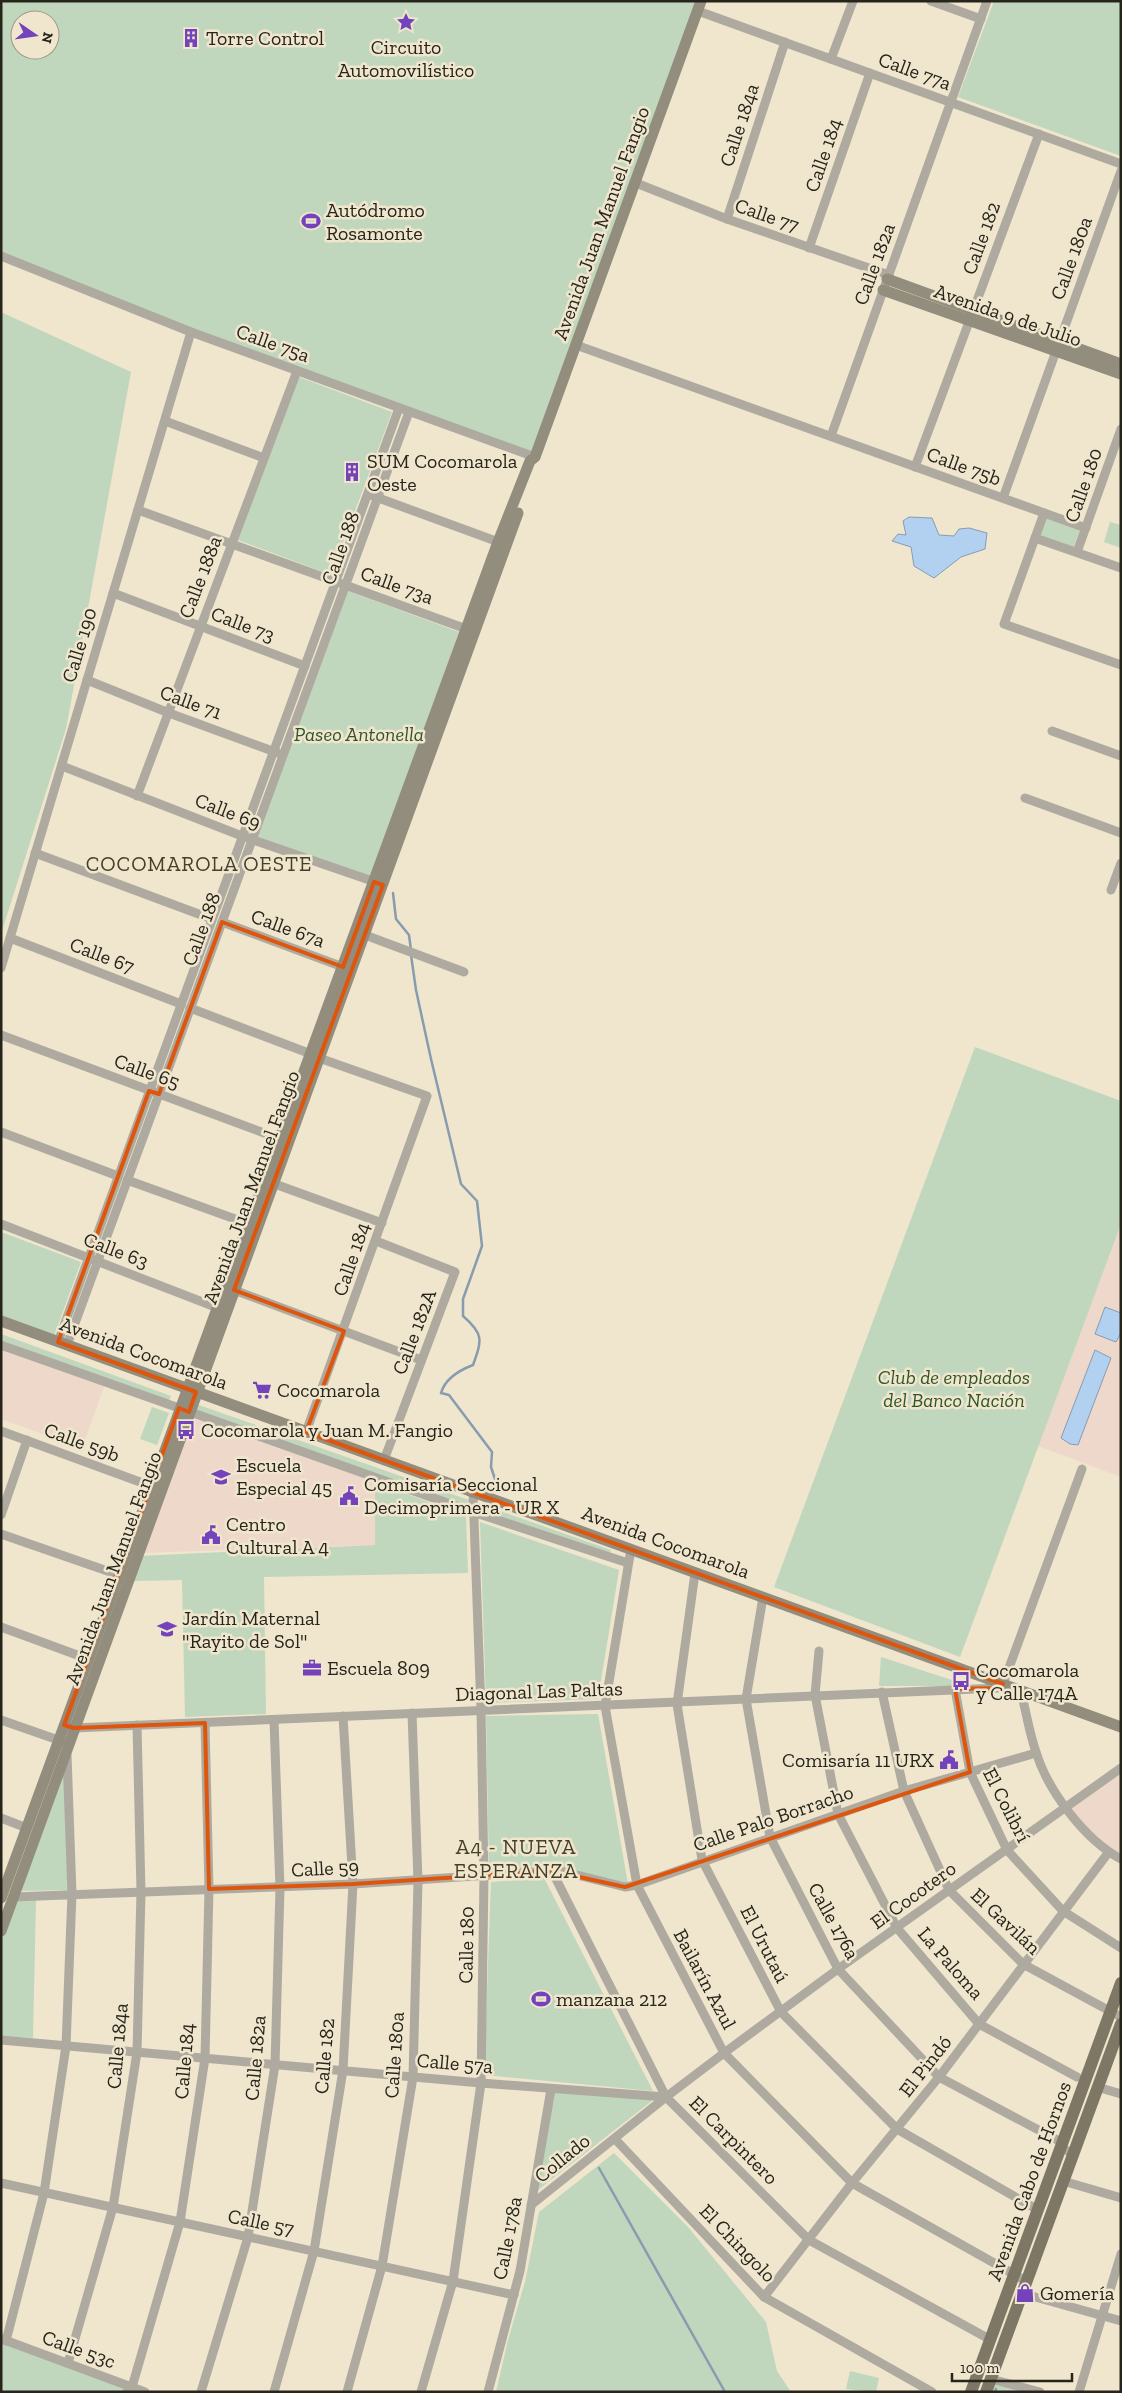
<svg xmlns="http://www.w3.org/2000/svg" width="1122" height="2393" viewBox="0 0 1122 2393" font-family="'Zilla Slab',serif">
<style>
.industrial{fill:#eed8cb}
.education{fill:#edd8ca}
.green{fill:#c0d6bd;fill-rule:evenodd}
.water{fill:#b2d0ef;stroke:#889caf}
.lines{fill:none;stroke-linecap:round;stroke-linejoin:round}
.stream{stroke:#889caf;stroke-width:2.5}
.minor{stroke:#aeaaa0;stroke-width:9}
.secondary{stroke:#938d7d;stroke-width:11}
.primary{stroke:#7f7765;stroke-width:12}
.marked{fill:none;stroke:#de560d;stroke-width:4;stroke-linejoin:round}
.labels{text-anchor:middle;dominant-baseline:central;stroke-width:5;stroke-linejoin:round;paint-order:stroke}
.poi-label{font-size:20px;fill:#27241b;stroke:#efe6cd;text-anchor:start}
.street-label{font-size:20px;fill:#27241b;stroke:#efe6cd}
.park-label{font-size:20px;font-style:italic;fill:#2e5629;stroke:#efe6cd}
.neighbourhood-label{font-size:21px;letter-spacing:1px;fill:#463f2a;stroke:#efe6cd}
</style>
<rect width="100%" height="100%" fill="#efe6cd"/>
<polygon class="industrial" points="1121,1224 1121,1477 1038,1446"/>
<g class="education">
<polygon points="1,1347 105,1384 82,1448 1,1419"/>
<polygon points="190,1417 375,1482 376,1545 141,1553"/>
<polygon points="1121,1768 1121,1856 1109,1849 1064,1807"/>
</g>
<g class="green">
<path d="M1,1H701L535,457L1,259ZM20,20H50V50H20Z"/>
<polygon points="994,1 1121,1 1121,156 958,97"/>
<polygon points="1,312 131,372 66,729 1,934"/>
<polygon points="299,377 392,412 331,575 238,540"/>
<polygon points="1046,518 1080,530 1073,548 1039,536"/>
<polygon points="1110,522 1121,525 1121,548 1104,542"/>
<polygon points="348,591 459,632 370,878 258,837"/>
<polygon points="975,1047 1121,1101 1121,1224 960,1657 774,1587"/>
<polygon points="1,1232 81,1262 54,1336 1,1317"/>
<polygon points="1,1334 171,1396 169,1401 1,1340"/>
<polygon points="196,1404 611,1550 609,1556 194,1409"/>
<polygon points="152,1407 169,1413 157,1445 140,1439"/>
<polygon points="375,1482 466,1516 468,1573 264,1577 266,1714 185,1717 182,1580 133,1581 140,1556 375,1545"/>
<polygon points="480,1522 619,1570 598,1699 486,1703"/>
<polygon points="881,1657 958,1682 957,1686 879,1686"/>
<polygon points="598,1714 628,1884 547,1867 489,1872 486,1716"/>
<polygon points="66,1761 69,1890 18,1891"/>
<polygon points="544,1878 653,2091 484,2075 491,1882"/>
<polygon points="36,1898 33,2038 1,2036 1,1938 15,1900"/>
<polygon points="554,2091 653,2100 538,2190"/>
<polygon points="614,2153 688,2227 766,2322 777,2371 791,2392 496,2392 508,2340 525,2282 539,2212"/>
<polygon points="1,2342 127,2389 123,2392 1,2392"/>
<polygon points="850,2371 879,2378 876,2392 846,2389"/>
<polygon points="994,2384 1028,2392 992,2392"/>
</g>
<g class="water">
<polygon points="909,517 932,518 939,535 954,536 959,529 969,528 987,533 985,549 961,557 934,578 914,566 911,547 892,541 898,534 906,535 903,521"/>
<polygon points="1105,1307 1121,1313 1121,1333 1116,1342 1095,1334"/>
<polygon points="1095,1350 1111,1358 1078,1445 1070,1444 1061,1438"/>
</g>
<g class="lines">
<g class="stream">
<polyline points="393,893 396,919 409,935 411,950"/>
<path d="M411,955L416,990L431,1059L461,1184L477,1201L482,1246L463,1299V1316C484,1334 482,1340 473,1365C460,1370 445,1379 441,1393L449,1395L492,1452L491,1467L496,1482"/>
<polyline points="599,2168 725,2392"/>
<polyline points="995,2392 996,2389"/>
</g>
<g class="minor">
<polyline points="931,1 981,19"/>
<polyline points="698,11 1121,164"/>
<polyline points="831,59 853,1"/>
<polyline points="636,183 727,219 889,275"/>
<polyline points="727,219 785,42"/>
<polyline points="809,248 870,73"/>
<polyline points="1,256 191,332 535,457"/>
<polyline points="576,345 1086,528"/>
<polyline points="165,421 264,458"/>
<polyline points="831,436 987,1"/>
<polyline points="915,467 1039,134"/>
<polyline points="373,496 504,544"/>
<polyline points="1003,498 1121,171"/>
<polyline points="138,510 472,631"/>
<polyline points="1044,513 1004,624 1121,665"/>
<polyline points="1035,538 1121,568"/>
<polyline points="1077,552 1121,429"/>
<polyline points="113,593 305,666"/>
<polyline points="87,680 169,713 278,753"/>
<polyline points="1052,731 1121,756"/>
<polyline points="62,766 242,836 378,883"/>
<polyline points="137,796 297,371"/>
<polyline points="1025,798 1121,833"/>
<polyline points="35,853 212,919"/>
<polyline points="1111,890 1121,863"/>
<polyline points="222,922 343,967"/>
<polyline points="365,935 464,972"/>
<polyline points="10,938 181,1004"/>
<polyline points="1,968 191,332"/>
<polyline points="190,1008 311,1054"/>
<polyline points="1,1035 280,1139"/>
<polyline points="1,1132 118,1176"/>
<polyline points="127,1180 249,1224"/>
<polyline points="272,1183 382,1223"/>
<polyline points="1,1224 218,1308"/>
<polyline points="376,1241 455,1272 384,1460"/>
<polyline points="234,1290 421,1360"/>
<polyline points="58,1342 399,408"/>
<polyline points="1,1345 473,1512 628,1563"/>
<polyline points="67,1345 409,412"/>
<polyline points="1,1431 151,1486"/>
<polyline points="306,1432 427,1096 319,1058"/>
<polyline points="1,1515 27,1440"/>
<polyline points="1,1534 119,1575"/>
<polyline points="631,1549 605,1706 637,1885 724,2053 852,2183 1026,2281"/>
<polyline points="695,1573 677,1704 702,1860 781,2012 897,2129 1038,2210"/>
<polyline points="763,1597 746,1699 770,1837 838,1969 939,2077 1063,2143 1064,2149 1073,2154"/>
<polyline points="1,1627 88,1659"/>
<polyline points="819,1651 815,1695 838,1814 897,1928 979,2024 1077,2077"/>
<polyline points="955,1689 970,1772 1007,1850 1063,1911 1121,1948"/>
<polyline points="882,1692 904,1791 949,1890 1023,1964 1121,2017"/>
<path d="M1023,1692V1700C1027,1717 1030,1735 1036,1752C1048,1791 1085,1840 1121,1859"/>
<polyline points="1,1720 64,1742"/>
<polyline points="69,1727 74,1728 999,1688 1003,1684 1082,1469"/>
<polyline points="1,1818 27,1828"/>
<polyline points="552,1871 666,2097 809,2240 991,2340"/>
<polyline points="13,1897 353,1884 552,1871 565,1872 625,1887 637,1885 904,1791 1036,1753"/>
<polyline points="1,2040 481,2083 666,2097"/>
<polyline points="1097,2087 1121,2094"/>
<polyline points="615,2139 764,2297 932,2392"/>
<polyline points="1063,2181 1121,2198"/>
<polyline points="1,2183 514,2295"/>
<polyline points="531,2205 666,2097 724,2053 838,1969 1121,1768"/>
<polyline points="1021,2293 1121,2321"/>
<polyline points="764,2297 852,2183 939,2077 1108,1853"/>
<polyline points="2,2339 145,2392"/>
<polyline points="6,2341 44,2193 66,2046 72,1894 67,1755"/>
<polyline points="68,2363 113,2207 137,2052 141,1892 137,1725"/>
<polyline points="991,2379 1040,2392"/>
<polyline points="127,2392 132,2387 180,2222 205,2058 209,1889 205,1723"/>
<polyline points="201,2392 248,2237 275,2065 280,1888 274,1720"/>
<polyline points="274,2392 314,2251 343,2070 353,1884 343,1716"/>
<polyline points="347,2392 382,2266 413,2077 418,1881 412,1713"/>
<polyline points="421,2392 453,2281 481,2083 484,1876 481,1710 473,1492"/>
<polyline points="488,2392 520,2271 551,2089"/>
<polyline points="1079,2392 1121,2254"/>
</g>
<g class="secondary">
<polyline points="887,279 1121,364"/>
<polyline points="883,290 1121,374"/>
<polyline points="1,1321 1121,1727"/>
<polyline points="1,1898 498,542 530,461 535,457 701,1"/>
<polyline points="1,1931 518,513"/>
</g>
<g class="primary">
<polyline points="971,2392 1121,1983"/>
<polyline points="986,2392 1121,2024"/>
</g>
</g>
<path class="marked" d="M374,882L383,885L234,1290L344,1331L306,1432L1003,1684L999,1688L955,1689L970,1772L625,1887L552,1871L353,1884L209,1889L205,1723L74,1728L64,1725L179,1408L189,1412L196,1392L58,1342L149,1091L159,1094L222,922L343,967Z"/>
<defs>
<g id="sight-bare" transform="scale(1.5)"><path d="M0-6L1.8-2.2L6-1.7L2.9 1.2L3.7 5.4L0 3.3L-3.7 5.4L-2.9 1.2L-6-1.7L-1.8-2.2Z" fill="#7442ba" stroke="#efe6cd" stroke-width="2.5" paint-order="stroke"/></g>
<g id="building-bare" transform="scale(1.5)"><path d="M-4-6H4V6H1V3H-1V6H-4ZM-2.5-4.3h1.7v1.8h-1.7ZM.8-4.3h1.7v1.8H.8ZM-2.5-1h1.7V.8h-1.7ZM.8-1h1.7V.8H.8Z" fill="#7442ba" stroke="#efe6cd" stroke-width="2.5" paint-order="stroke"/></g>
<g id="stadium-bare" transform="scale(1.5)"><path d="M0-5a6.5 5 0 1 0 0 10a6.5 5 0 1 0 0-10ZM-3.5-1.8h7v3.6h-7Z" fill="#7442ba" stroke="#efe6cd" stroke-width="2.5" paint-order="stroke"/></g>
<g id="supermarket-bare" transform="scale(1.5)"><path d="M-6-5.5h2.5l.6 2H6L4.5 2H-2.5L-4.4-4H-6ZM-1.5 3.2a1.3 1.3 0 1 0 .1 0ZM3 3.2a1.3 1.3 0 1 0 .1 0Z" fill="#7442ba" stroke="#efe6cd" stroke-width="2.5" paint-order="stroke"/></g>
<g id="bus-bare" transform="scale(1.5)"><path d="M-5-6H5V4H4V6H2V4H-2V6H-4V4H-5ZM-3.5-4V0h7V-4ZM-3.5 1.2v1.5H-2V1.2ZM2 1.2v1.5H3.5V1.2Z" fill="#7442ba" stroke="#efe6cd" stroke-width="2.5" paint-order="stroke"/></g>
<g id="school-bare" transform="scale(1.5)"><path d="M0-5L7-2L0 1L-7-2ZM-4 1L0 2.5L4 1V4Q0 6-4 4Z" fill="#7442ba" stroke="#efe6cd" stroke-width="2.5" paint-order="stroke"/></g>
<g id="civic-bare" transform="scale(1.5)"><path d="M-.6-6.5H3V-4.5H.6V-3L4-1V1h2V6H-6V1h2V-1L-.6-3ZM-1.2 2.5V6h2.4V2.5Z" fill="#7442ba" stroke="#efe6cd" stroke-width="2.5" paint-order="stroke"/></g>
<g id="office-bare" transform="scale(1.5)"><path d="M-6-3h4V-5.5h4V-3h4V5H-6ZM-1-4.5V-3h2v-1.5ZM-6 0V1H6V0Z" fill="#7442ba" stroke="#efe6cd" stroke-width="2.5" paint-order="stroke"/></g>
<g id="shop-bare" transform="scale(1.5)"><path d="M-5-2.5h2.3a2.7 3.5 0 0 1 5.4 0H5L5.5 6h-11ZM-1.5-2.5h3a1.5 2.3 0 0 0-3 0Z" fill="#7442ba" stroke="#efe6cd" stroke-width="2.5" paint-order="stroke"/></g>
</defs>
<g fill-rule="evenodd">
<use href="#sight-bare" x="406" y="22"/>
<use href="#building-bare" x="191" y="38"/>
<use href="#stadium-bare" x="311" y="221"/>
<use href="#building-bare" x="352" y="472"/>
<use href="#supermarket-bare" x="262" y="1390"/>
<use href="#bus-bare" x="186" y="1430"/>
<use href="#school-bare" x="221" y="1477"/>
<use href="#civic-bare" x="349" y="1496"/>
<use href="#civic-bare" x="211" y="1535"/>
<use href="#school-bare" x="167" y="1629"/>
<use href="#office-bare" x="312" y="1668"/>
<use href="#bus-bare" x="961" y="1681"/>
<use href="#civic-bare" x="949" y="1760"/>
<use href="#stadium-bare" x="541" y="1999"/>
<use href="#shop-bare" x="1025" y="2293"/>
</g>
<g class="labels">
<g class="poi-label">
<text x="206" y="38">Torre Control</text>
<text x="406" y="47" text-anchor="middle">Circuito<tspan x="406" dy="23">Automovilístico</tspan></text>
<text x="326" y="210">Autódromo<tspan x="326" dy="23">Rosamonte</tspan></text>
<text x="367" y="461">SUM Cocomarola<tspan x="367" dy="23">Oeste</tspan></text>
<text x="277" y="1390">Cocomarola</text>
<text x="201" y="1430">Cocomarola y Juan M. Fangio</text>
<text x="236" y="1465">Escuela<tspan x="236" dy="23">Especial 45</tspan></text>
<text x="364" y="1484">Comisaría Seccional<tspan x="364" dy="23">Decimoprimera - UR X</tspan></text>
<text x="226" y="1524">Centro<tspan x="226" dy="23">Cultural A 4</tspan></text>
<text x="182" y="1618">Jardín Maternal<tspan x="182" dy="23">"Rayito de Sol"</tspan></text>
<text x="327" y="1668">Escuela 809</text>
<text x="976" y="1670">Cocomarola<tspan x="976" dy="23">y Calle 174A</tspan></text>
<text x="934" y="1760" text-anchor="end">Comisaría 11 URX</text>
<text x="556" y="1999">manzana 212</text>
<text x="1040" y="2293">Gomería</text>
</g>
<g class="street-label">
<text transform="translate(915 71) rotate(20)">Calle 77a</text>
<text transform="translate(739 125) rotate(-72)">Calle 184a</text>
<text transform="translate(823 155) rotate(-71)">Calle 184</text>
<text transform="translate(767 215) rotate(19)">Calle 77</text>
<text transform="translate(601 223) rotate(-70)">Avenida Juan Manuel Fangio</text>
<text transform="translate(981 238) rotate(-70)">Calle 182</text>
<text transform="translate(1071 258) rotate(-70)">Calle 180a</text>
<text transform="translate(874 264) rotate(-70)">Calle 182a</text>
<text transform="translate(1008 315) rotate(19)">Avenida 9 de Julio</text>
<text transform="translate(273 343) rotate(20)">Calle 75a</text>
<text transform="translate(964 466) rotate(20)">Calle 75b</text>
<text transform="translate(1083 485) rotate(-71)">Calle 180</text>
<text transform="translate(340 548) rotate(-70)">Calle 188</text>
<text transform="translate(200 577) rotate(-69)">Calle 188a</text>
<text transform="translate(397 585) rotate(20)">Calle 73a</text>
<text transform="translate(243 624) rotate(21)">Calle 73</text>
<text transform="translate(79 645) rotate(-73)">Calle 190</text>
<text transform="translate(191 702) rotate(20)">Calle 71</text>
<text transform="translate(228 811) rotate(21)">Calle 69</text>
<text transform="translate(288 928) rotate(20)">Calle 67a</text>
<text transform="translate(201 929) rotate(-70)">Calle 188</text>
<text transform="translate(102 955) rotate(21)">Calle 67</text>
<text transform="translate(147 1071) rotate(20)">Calle 65</text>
<text transform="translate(251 1187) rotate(-70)">Avenida Juan Manuel Fangio</text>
<text transform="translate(116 1250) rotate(21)">Calle 63</text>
<text transform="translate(351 1259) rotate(-71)">Calle 184</text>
<text transform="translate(414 1332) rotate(-69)">Calle 182A</text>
<text transform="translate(144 1353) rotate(20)">Avenida Cocomarola</text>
<text transform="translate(82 1442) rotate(20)">Calle 59b</text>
<text transform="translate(666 1542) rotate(20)">Avenida Cocomarola</text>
<text transform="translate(113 1568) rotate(-70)">Avenida Juan Manuel Fangio</text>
<text transform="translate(539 1691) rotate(-2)">Diagonal Las Paltas</text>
<text transform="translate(1007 1805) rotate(63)">El Colibrí</text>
<text transform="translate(773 1818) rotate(-19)">Calle Palo Borracho</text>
<text transform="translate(325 1868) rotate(-3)">Calle 59</text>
<text transform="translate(913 1895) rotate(-36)">El Cocotero</text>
<text transform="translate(834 1921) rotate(61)">Calle 176a</text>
<text transform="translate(1006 1921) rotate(43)">El Gavilán</text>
<text transform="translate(765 1944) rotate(63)">El Urutaú</text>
<text transform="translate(466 1945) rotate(-89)">Calle 180</text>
<text transform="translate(951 1963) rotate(49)">La Paloma</text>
<text transform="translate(705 1979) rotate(62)">Bailarín Azul</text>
<text transform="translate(117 2046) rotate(-85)">Calle 184a</text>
<text transform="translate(394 2055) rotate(-86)">Calle 180a</text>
<text transform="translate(324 2056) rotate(-85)">Calle 182</text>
<text transform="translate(255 2058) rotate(-85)">Calle 182a</text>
<text transform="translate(184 2061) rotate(-85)">Calle 184</text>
<text transform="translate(455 2063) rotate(5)">Calle 57a</text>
<text transform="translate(925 2066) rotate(-52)">El Pindó</text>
<text transform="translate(734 2140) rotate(45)">El Carpintero</text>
<text transform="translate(562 2158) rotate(-39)">Collado</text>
<text transform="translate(1029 2181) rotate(-70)">Avenida Cabo de Hornos</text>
<text transform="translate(261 2222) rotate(12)">Calle 57</text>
<text transform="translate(507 2238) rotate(-79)">Calle 178a</text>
<text transform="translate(738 2243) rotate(46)">El Chingolo</text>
<text transform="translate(79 2349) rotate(20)">Calle 53c</text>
</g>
<g class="park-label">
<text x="359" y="734">Paseo Antonella</text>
<text x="954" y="1377">Club de empleados<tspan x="954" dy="23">del Banco Nación</tspan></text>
</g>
<g class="neighbourhood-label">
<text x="199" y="863">COCOMAROLA OESTE</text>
<text x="516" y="1846">A4 - NUEVA<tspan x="516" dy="24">ESPERANZA</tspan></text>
</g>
</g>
<rect width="1122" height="2393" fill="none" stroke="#27241b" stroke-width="5"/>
<g transform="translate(35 35) rotate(103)"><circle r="24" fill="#efe6cd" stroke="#9f9886"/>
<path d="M0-4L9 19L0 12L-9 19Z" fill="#7442ba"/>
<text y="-8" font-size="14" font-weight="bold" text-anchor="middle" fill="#27241b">N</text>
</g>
<path d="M952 2373v8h120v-8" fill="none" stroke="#27241b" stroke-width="2.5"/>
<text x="960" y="2373" font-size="15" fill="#27241b" stroke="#efe6cd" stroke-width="4" paint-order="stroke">100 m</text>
</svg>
